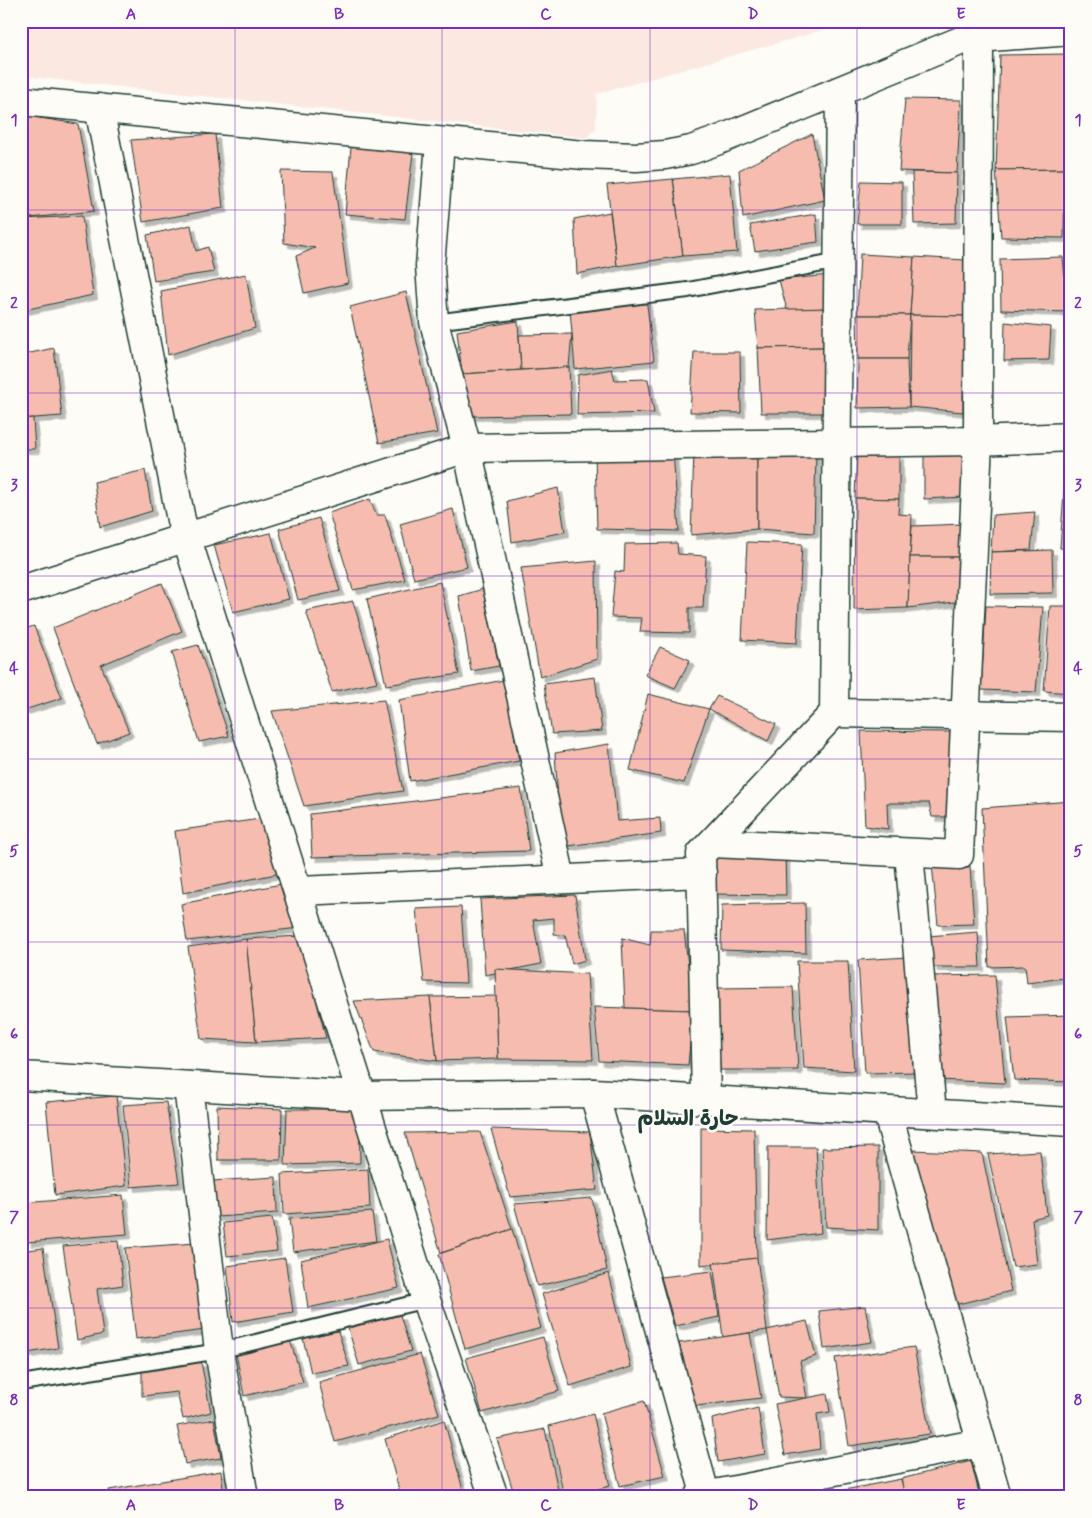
<svg xmlns="http://www.w3.org/2000/svg" width="1092" height="1518" viewBox="0 0 1092 1518" font-family="Mynerve,'Playpen Sans Arabic',sans-serif">
<style>
.built{fill:#fbe9e1}
.building{fill:#f6bcaf;stroke:#1f3d34;filter:url(#shadow)}
.lines{fill:none;stroke-linecap:round;stroke-linejoin:round}
.lane-casing{stroke:#1f3d34;stroke-width:18}
.street-casing{stroke:#1f3d34;stroke-width:31}
.lane{stroke:#fdfcf7;stroke-width:14}
.street{stroke:#fdfcf7;stroke-width:28}
.grid{fill:none;stroke:#7b2cbf;stroke-width:1;stroke-opacity:0.55}
.labels{text-anchor:middle;dominant-baseline:central;stroke-width:5;stroke-linejoin:round;paint-order:stroke}
.district-label{font-size:21px;font-weight:bold;fill:#1f3d34;stroke:#fdfcf7}
.neatline{fill:none;stroke:#7b2cbf;stroke-width:2}
.grid-label{font-size:16px;text-anchor:middle;font-weight:bold;fill:#7b2cbf}
</style>
<defs>
<filter id="shadow"><feDropShadow dx="4.5" dy="4.5" stdDeviation="0" flood-color="#0004"/></filter>
</defs>
<rect width="100%" height="100%" fill="#fdfcf7"/>
<filter id="ink" filterUnits="userSpaceOnUse"><feTurbulence type="fractalNoise" baseFrequency=".02" numOctaves="2"/><feDisplacementMap in="SourceGraphic" scale="10" xChannelSelector="R" yChannelSelector="G"/><feConvolveMatrix kernelMatrix="1 2 1 2 8 2 1 2 1" color-interpolation-filters="sRGB"/></filter>
<g filter="url(#ink)">
<polygon class="built" points="21,21 855,21 597,94 596,129 586,138 21,76"/>
<g class="building">
<polygon points="1069,54 1065,169 996,170 1000,55"/>
<polygon points="905,99 961,100 957,173 899,171"/>
<polygon points="21,115 78,124 94,211 21,219"/>
<polygon points="215,134 223,208 143,222 131,140"/>
<polygon points="812,134 825,200 743,218 739,170"/>
<polygon points="351,147 413,153 405,219 345,214"/>
<polygon points="1065,169 1064,238 1001,237 996,170"/>
<polygon points="281,171 333,172 348,283 304,293 296,256 315,248 284,243"/>
<polygon points="912,172 957,173 956,223 914,224"/>
<polygon points="730,174 737,252 683,256 673,179"/>
<polygon points="673,179 683,256 617,266 607,185"/>
<polygon points="861,181 902,182 902,224 857,224"/>
<polygon points="610,212 617,266 577,274 574,219"/>
<polygon points="816,214 818,242 755,251 750,225"/>
<polygon points="82,216 93,295 24,310 21,291 21,219"/>
<polygon points="191,225 196,251 208,247 214,272 154,281 147,235"/>
<polygon points="860,254 914,257 910,315 857,315"/>
<polygon points="914,257 966,260 964,316 910,315"/>
<polygon points="1063,257 1068,312 1001,310 1000,259"/>
<polygon points="246,274 255,328 168,355 161,291"/>
<polygon points="829,275 827,308 787,310 779,280"/>
<polygon points="406,292 437,433 379,443 350,307"/>
<polygon points="646,297 654,361 575,369 570,310"/>
<polygon points="827,308 826,347 758,348 755,310"/>
<polygon points="857,315 910,315 907,359 858,359"/>
<polygon points="910,315 964,316 963,412 909,407"/>
<polygon points="518,321 521,370 462,374 457,331"/>
<polygon points="1005,322 1051,327 1049,360 1004,361"/>
<polygon points="572,334 569,367 521,370 519,335"/>
<polygon points="826,347 827,413 761,413 758,348"/>
<polygon points="54,348 62,416 21,419 21,355"/>
<polygon points="694,352 740,352 741,413 690,412"/>
<polygon points="858,359 907,359 909,407 857,408"/>
<polygon points="569,367 571,414 469,416 462,374"/>
<polygon points="612,369 615,380 648,379 654,413 577,415 578,375"/>
<polygon points="33,418 35,449 21,449 21,419"/>
<polygon points="1067,451 1071,451 1071,549 1060,548"/>
<polygon points="673,452 679,531 597,529 595,453"/>
<polygon points="694,452 757,452 757,529 691,535"/>
<polygon points="757,452 816,454 814,533 757,529"/>
<polygon points="967,453 964,497 924,499 924,454"/>
<polygon points="857,454 899,455 899,499 855,498"/>
<polygon points="145,470 152,511 100,527 94,482"/>
<polygon points="558,488 565,532 512,542 507,501"/>
<polygon points="855,498 899,499 898,514 912,515 908,608 854,610"/>
<polygon points="370,499 376,515 385,515 405,580 353,590 329,513"/>
<polygon points="453,509 467,567 414,579 400,524"/>
<polygon points="1035,512 1031,550 991,552 993,515"/>
<polygon points="319,518 340,591 298,600 279,529"/>
<polygon points="964,524 963,557 910,557 912,526"/>
<polygon points="271,533 289,599 233,612 214,545"/>
<polygon points="747,542 802,544 797,643 742,640"/>
<polygon points="677,543 678,554 706,556 703,608 689,608 689,633 640,632 642,618 611,617 615,571 624,572 625,544"/>
<polygon points="1052,550 1053,593 990,594 991,552"/>
<polygon points="1067,553 1071,553 1069,587"/>
<polygon points="910,557 963,557 962,601 908,608"/>
<polygon points="596,561 597,659 540,677 521,568"/>
<polygon points="440,582 459,674 386,685 367,599"/>
<polygon points="162,583 182,631 101,665 129,732 97,744 53,628"/>
<polygon points="483,589 499,666 471,671 459,596"/>
<polygon points="353,601 377,682 332,692 306,611"/>
<polygon points="986,606 1043,607 1036,692 981,690"/>
<polygon points="1050,606 1071,606 1071,693 1044,691"/>
<polygon points="34,626 62,698 21,711 21,630"/>
<polygon points="198,645 229,736 199,742 172,652"/>
<polygon points="660,647 690,660 675,688 645,675"/>
<polygon points="595,677 602,731 552,734 544,684"/>
<polygon points="504,680 519,761 410,781 399,700"/>
<polygon points="648,694 709,709 684,783 630,770"/>
<polygon points="717,696 776,724 768,741 709,709"/>
<polygon points="384,700 403,791 304,806 272,711"/>
<polygon points="861,731 951,732 951,817 932,817 929,803 887,803 888,829 865,826"/>
<polygon points="609,744 617,821 660,818 661,833 561,847 555,753"/>
<polygon points="521,788 529,851 312,857 310,814"/>
<polygon points="1071,801 1071,977 1027,983 1025,966 989,967 982,808"/>
<polygon points="260,819 281,873 183,893 175,831"/>
<polygon points="713,853 785,853 786,895 713,894"/>
<polygon points="932,864 970,866 974,924 938,925"/>
<polygon points="286,883 299,928 187,941 181,904"/>
<polygon points="575,895 585,960 572,964 565,935 554,934 554,918 533,920 541,964 485,975 480,899"/>
<polygon points="805,903 806,953 721,950 722,905"/>
<polygon points="461,907 466,983 424,982 416,909"/>
<polygon points="651,930 684,930 693,1010 625,1008 622,938 650,945"/>
<polygon points="978,932 980,967 933,967 928,936"/>
<polygon points="300,936 326,1038 256,1042 246,939"/>
<polygon points="246,939 256,1042 201,1039 188,947"/>
<polygon points="908,957 917,1072 865,1073 858,960"/>
<polygon points="797,961 848,961 854,1071 804,1068"/>
<polygon points="495,969 587,974 593,1060 498,1059"/>
<polygon points="995,975 1005,1083 938,1080 928,976"/>
<polygon points="793,987 798,1070 720,1070 717,988"/>
<polygon points="496,996 498,1059 437,1061 430,997"/>
<polygon points="430,997 437,1061 374,1052 354,1001"/>
<polygon points="594,1007 693,1010 688,1065 599,1061"/>
<polygon points="1071,1015 1071,1082 1014,1080 1007,1017"/>
<polygon points="116,1096 126,1186 55,1195 46,1102"/>
<polygon points="166,1102 179,1183 131,1187 123,1105"/>
<polygon points="217,1106 282,1109 281,1160 218,1160"/>
<polygon points="287,1109 359,1109 360,1163 285,1165"/>
<polygon points="701,1128 754,1129 757,1258 701,1265"/>
<polygon points="491,1129 590,1132 597,1190 510,1197"/>
<polygon points="480,1132 512,1229 441,1253 405,1133"/>
<polygon points="768,1147 816,1147 821,1233 767,1240"/>
<polygon points="878,1147 878,1230 826,1227 822,1148"/>
<polygon points="912,1150 982,1153 1011,1291 954,1305"/>
<polygon points="1040,1151 1047,1215 1032,1219 1037,1264 1013,1267 988,1154"/>
<polygon points="368,1169 370,1208 284,1214 282,1174"/>
<polygon points="276,1177 277,1213 216,1217 212,1181"/>
<polygon points="123,1195 127,1234 27,1242 23,1203"/>
<polygon points="592,1198 607,1270 537,1286 514,1204"/>
<polygon points="372,1212 376,1241 293,1252 289,1219"/>
<polygon points="272,1218 277,1251 227,1256 223,1223"/>
<polygon points="512,1229 541,1328 465,1349 439,1254"/>
<polygon points="387,1239 399,1288 308,1308 301,1260"/>
<polygon points="118,1241 123,1285 97,1289 103,1334 77,1340 63,1246"/>
<polygon points="196,1243 205,1330 136,1339 125,1248"/>
<polygon points="43,1248 58,1348 21,1354 21,1251"/>
<polygon points="285,1258 293,1312 233,1322 227,1266"/>
<polygon points="757,1258 767,1330 723,1337 713,1263"/>
<polygon points="712,1271 719,1317 675,1326 661,1277"/>
<polygon points="609,1273 631,1367 570,1386 542,1294"/>
<polygon points="865,1306 872,1342 824,1349 819,1311"/>
<polygon points="400,1315 411,1351 359,1365 348,1328"/>
<polygon points="807,1321 816,1356 800,1361 807,1398 779,1397 767,1330"/>
<polygon points="338,1331 349,1366 311,1373 303,1338"/>
<polygon points="750,1333 761,1398 696,1406 679,1343"/>
<polygon points="543,1337 559,1391 482,1413 466,1358"/>
<polygon points="290,1340 303,1382 244,1396 236,1353"/>
<polygon points="914,1347 930,1434 849,1446 835,1358"/>
<polygon points="420,1354 439,1414 335,1442 319,1382"/>
<polygon points="201,1362 211,1412 183,1419 177,1392 142,1396 142,1370"/>
<polygon points="827,1394 830,1412 817,1414 820,1449 785,1455 775,1404"/>
<polygon points="644,1401 665,1476 620,1486 601,1413"/>
<polygon points="758,1408 765,1454 718,1462 712,1419"/>
<polygon points="593,1414 610,1486 564,1497 549,1426"/>
<polygon points="214,1419 221,1458 185,1464 177,1426"/>
<polygon points="444,1420 465,1497 401,1497 385,1439"/>
<polygon points="545,1429 559,1495 515,1497 497,1439"/>
<polygon points="971,1461 980,1497 905,1497 901,1479"/>
<polygon points="221,1471 224,1497 110,1497 109,1490"/>
<polygon points="901,1479 905,1497 825,1497 824,1494"/>
</g>
<g class="lines">
<g class="lane-casing">
<g id="lane">
<polyline points="434,322 688,290 839,261"/>
<polyline points="21,1383 219,1351 426,1300"/>
</g>
</g>
<g class="street-casing">
<g id="street">
<polyline points="21,101 584,155 636,157 665,155 691,150 719,140 965,39 1071,31"/>
<polyline points="99,108 181,520 426,1300 494,1497"/>
<polyline points="440,143 430,266 434,322 467,448 561,879"/>
<polyline points="21,590 467,448 978,441 1071,437"/>
<polyline points="834,713 1071,717"/>
<polyline points="712,843 959,855 978,441 979,37"/>
<polyline points="909,853 932,1113"/>
<polyline points="299,891 702,873"/>
<polyline points="21,1076 362,1096 594,1093 1071,1122"/>
<polyline points="188,1086 219,1351 244,1497"/>
<polyline points="594,1093 706,1497"/>
<polyline points="706,1100 701,854 834,713 840,91"/>
<polyline points="887,1111 997,1497"/>
<polyline points="699,1497 981,1443"/>
</g>
</g>
<use href="#lane" class="lane"/>
<use href="#street" class="street"/>
</g>
</g>
<path class="grid" d="M235,21V1497M442,21V1497M650,21V1497M857,21V1497M21,210H1071M21,393H1071M21,576H1071M21,759H1071M21,942H1071M21,1125H1071M21,1308H1071"/>
<g class="labels">
<g class="district-label">
<text x="688" y="1119">حارة السلام</text>
</g>
</g>
<rect width="1092" height="1518" fill="none" stroke="#fdfcf7" stroke-width="55"/>
<rect x="28" y="28" width="1036" height="1462" class="neatline"/>
<g class="grid-label">
<text x="131" y="19">A</text>
<text x="339" y="19">B</text>
<text x="546" y="19">C</text>
<text x="753" y="19">D</text>
<text x="961" y="19">E</text>
<text x="14" y="125">1</text>
<text x="1078" y="125">1</text>
<text x="14" y="308">2</text>
<text x="1078" y="308">2</text>
<text x="14" y="490">3</text>
<text x="1078" y="490">3</text>
<text x="14" y="673">4</text>
<text x="1078" y="673">4</text>
<text x="14" y="856">5</text>
<text x="1078" y="856">5</text>
<text x="14" y="1039">6</text>
<text x="1078" y="1039">6</text>
<text x="14" y="1222">7</text>
<text x="1078" y="1222">7</text>
<text x="14" y="1405">8</text>
<text x="1078" y="1405">8</text>
<text x="131" y="1510">A</text>
<text x="339" y="1510">B</text>
<text x="546" y="1510">C</text>
<text x="753" y="1510">D</text>
<text x="961" y="1510">E</text>
</g>
</svg>
